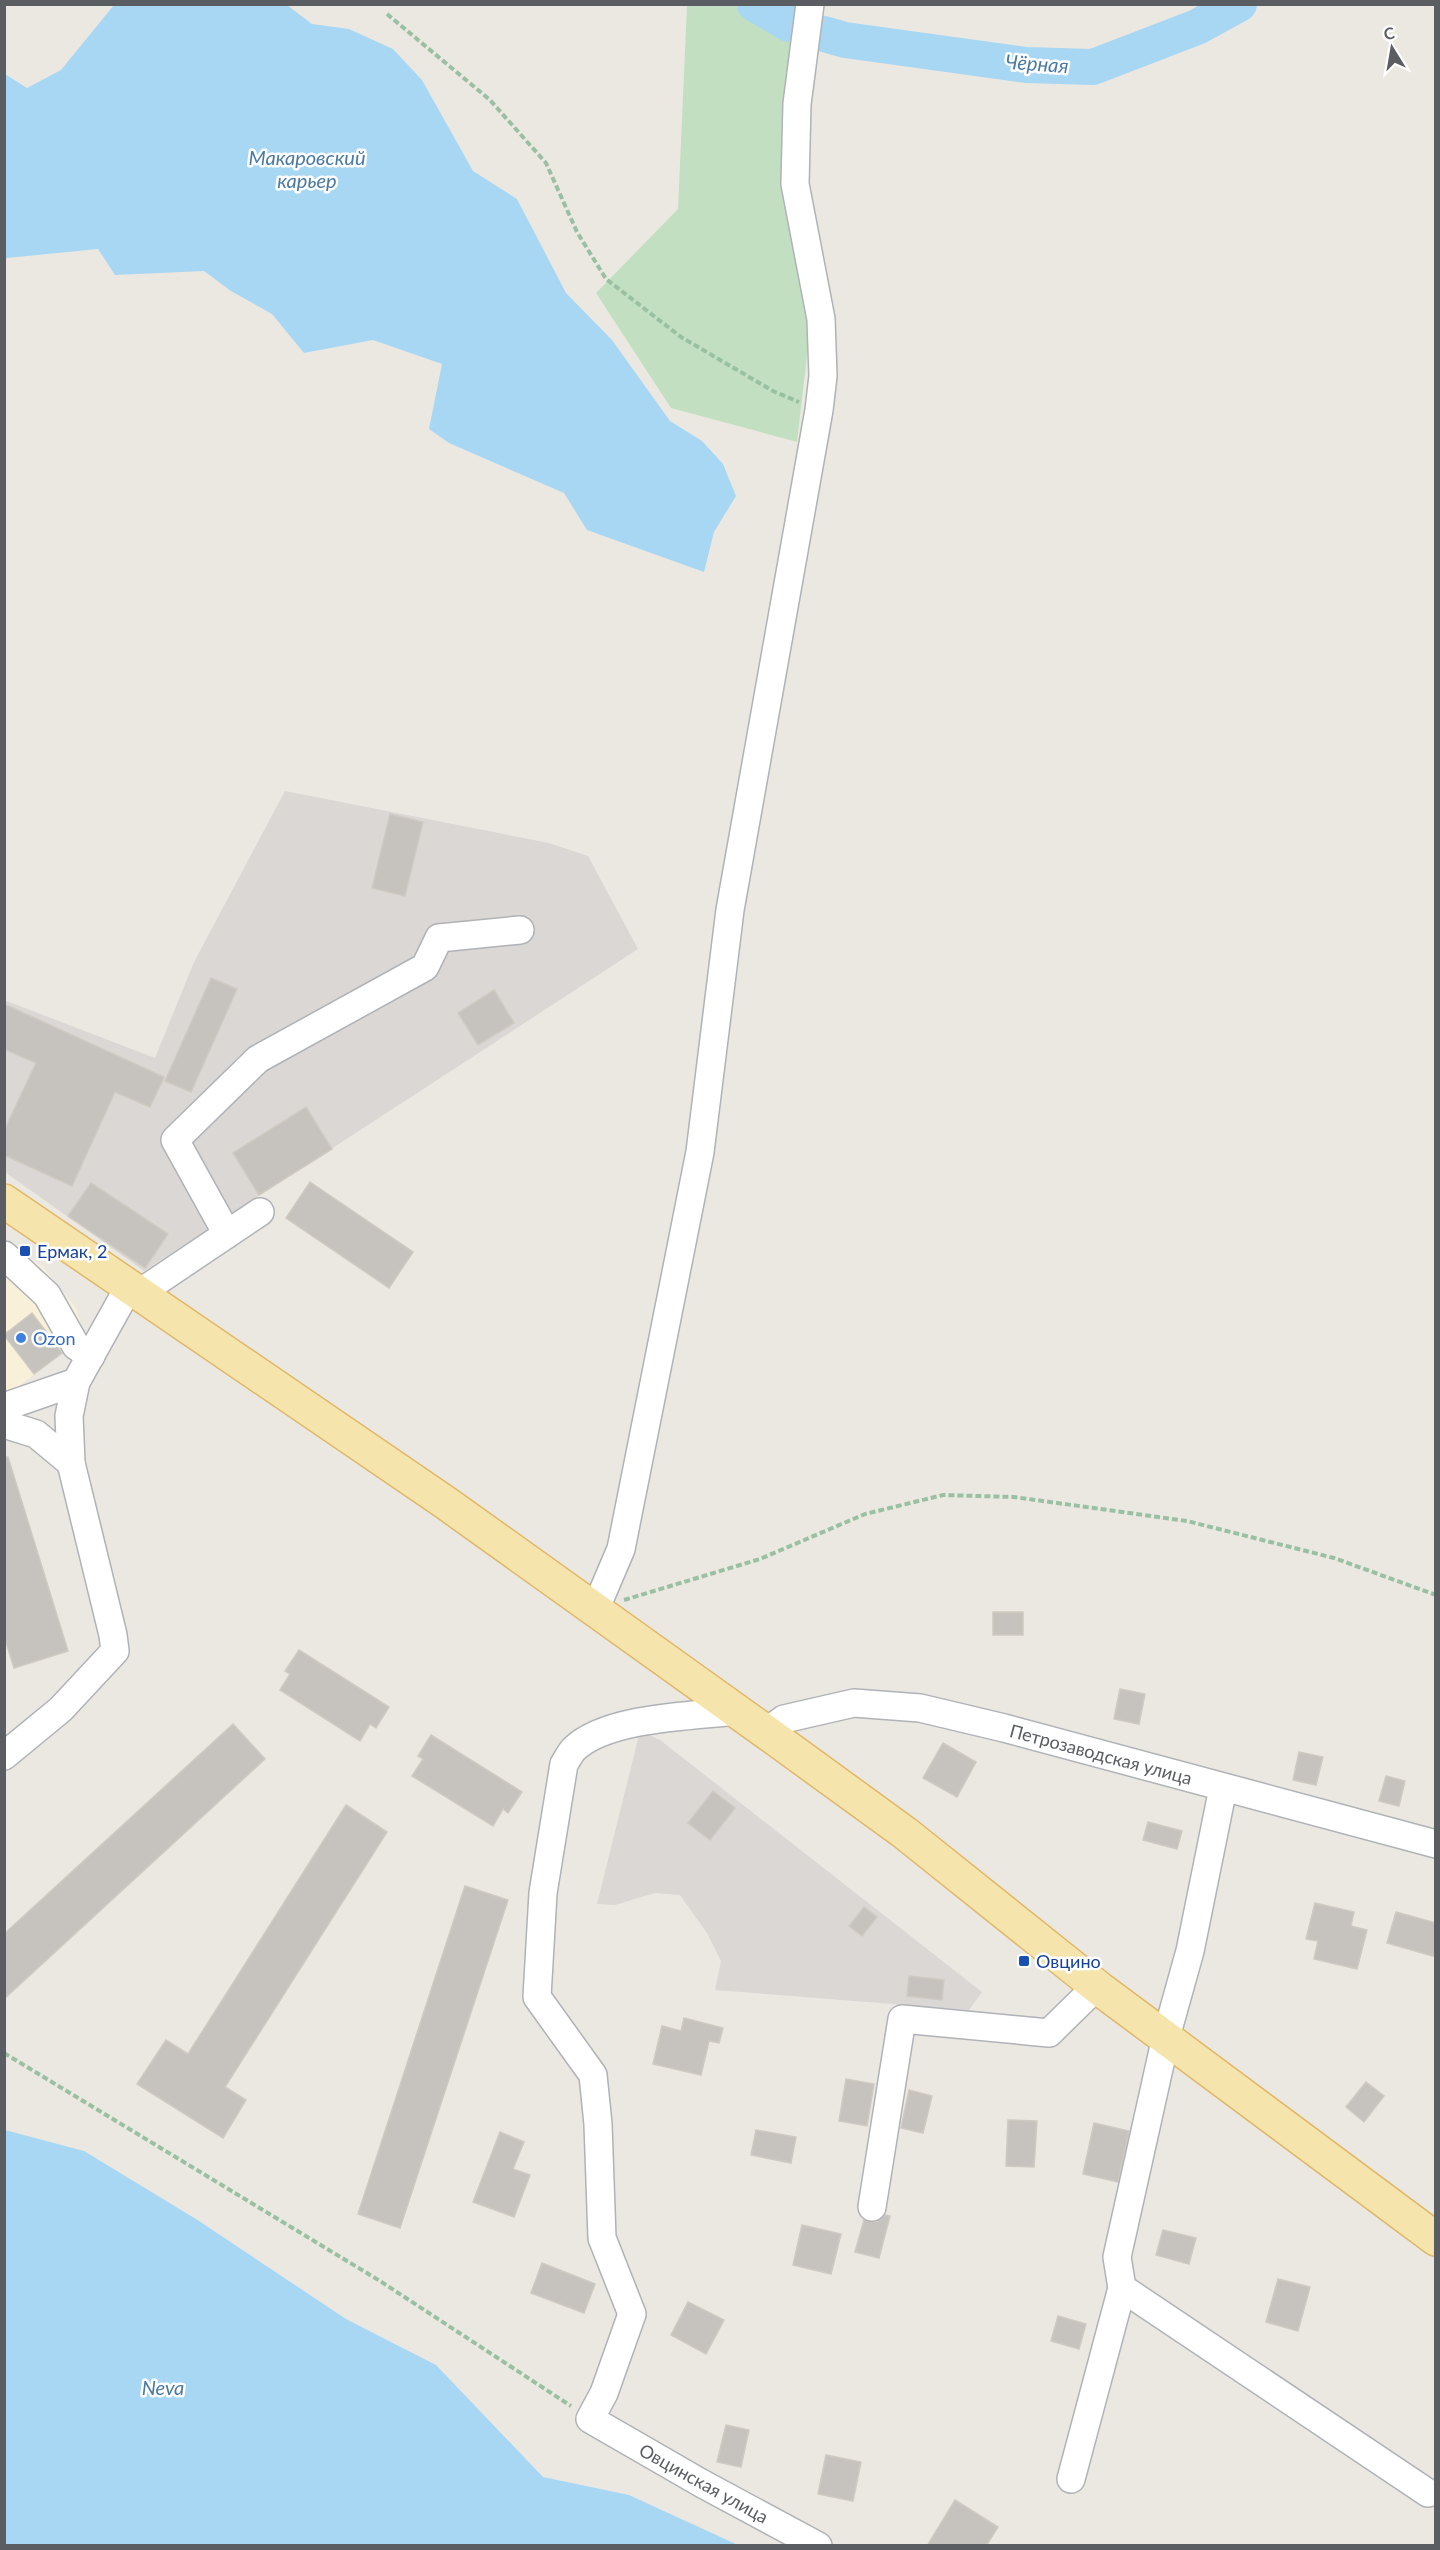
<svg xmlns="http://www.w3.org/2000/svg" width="1440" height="2550" viewBox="0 0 1440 2550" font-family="Lato,sans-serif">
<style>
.commercial{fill:#f9f0d9}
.industrial{fill:#dad7d4}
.green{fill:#c2e0c1}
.water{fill:#a8d7f4}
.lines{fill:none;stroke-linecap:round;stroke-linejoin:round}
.river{stroke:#a8d7f4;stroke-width:36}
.building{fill:#c6c3be;stroke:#cfcac1;stroke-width:1.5}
.minor-casing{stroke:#afb2b6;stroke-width:30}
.major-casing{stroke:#e0b766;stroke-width:36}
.path{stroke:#9ac0a3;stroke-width:4;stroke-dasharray:6 3;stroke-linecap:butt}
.minor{stroke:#fff;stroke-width:27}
.major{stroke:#f5e5ad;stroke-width:33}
.transit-dot{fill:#1a4fb4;stroke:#fff;stroke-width:2}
.shop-dot{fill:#3f7fe0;stroke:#fff;stroke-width:2}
.labels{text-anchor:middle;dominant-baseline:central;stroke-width:5;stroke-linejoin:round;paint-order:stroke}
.transit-label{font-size:18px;fill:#164399;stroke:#fff;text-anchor:start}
.shop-label{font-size:18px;fill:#366cbe;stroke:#fff;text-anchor:start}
.street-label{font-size:18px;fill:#5a5d61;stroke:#fff}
.water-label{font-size:20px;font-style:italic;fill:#4979a4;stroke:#fff}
</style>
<rect width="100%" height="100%" fill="#ebe8e2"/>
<polygon class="commercial" points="4,1239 12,1247 43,1267 76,1308 85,1336 6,1396"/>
<g class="industrial">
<polygon points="285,791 549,843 588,856 638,949 144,1271 5,1172 4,1000 155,1058 194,962"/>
<polygon points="640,1731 660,1740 982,1992 969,2010 715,1990 721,1961 707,1933 680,1895 655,1893 615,1905 597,1904"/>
</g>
<polygon class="green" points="687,5 802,5 781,177 811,321 797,442 671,408 596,293 678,209"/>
<g class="water">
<polygon points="114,5 287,5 312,24 349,29 393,49 422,80 473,171 517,199 566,293 612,340 670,421 702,441 723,464 736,496 714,532 704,572 587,530 564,493 449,443 429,429 442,364 373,340 304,353 272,314 231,291 204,271 115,275 98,249 7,258 5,261 5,74 27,88 61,70"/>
<polygon points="5,2130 84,2151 196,2219 346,2319 436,2365 543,2477 629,2495 738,2545 5,2545"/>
</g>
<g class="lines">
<g class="river">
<polyline points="755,4 789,24"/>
<polyline points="824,34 845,40 1026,65 1093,67 1197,27 1239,4"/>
</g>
</g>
<g class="building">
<polygon points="390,814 423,822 405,896 372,888"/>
<polygon points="211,978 237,989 191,1092 165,1081"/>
<polygon points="494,990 514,1023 478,1045 458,1013"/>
<polygon points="4,1004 164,1077 150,1107 115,1092 72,1186 4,1155 4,1131 36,1063 4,1049"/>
<polygon points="306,1107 332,1149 259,1195 233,1153"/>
<polygon points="310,1182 413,1252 389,1288 286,1218"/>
<polygon points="91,1183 168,1234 145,1268 68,1216"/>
<polygon points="32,1313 62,1353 34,1374 4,1335"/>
<polygon points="4,1457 8,1457 68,1651 14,1668 4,1636"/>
<rect x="993" y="1612" width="30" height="23"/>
<polygon points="299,1650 389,1707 376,1728 370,1724 360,1741 280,1690 290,1674 285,1671"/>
<polygon points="1120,1689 1145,1694 1139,1724 1114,1719"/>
<polygon points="233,1724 265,1759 4,1999 4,1934"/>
<polygon points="431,1735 522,1792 508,1813 503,1809 493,1826 412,1776 423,1759 418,1756"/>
<polygon points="943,1743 976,1762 957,1797 923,1778"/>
<polygon points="1299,1752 1323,1757 1316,1785 1293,1780"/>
<polygon points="1386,1776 1405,1781 1399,1806 1379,1801"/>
<polygon points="713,1791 735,1808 710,1840 688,1823"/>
<polygon points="346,1805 387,1832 225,2087 246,2100 223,2138 137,2084 166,2040 188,2054"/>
<polygon points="1148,1822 1182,1831 1177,1849 1143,1840"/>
<polygon points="465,1886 508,1900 400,2228 358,2214"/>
<polygon points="1315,1903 1354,1912 1351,1926 1367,1930 1357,1969 1314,1959 1318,1941 1306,1939"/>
<polygon points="864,1907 877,1917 862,1936 849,1926"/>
<polygon points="1396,1912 1436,1923 1436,1957 1387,1943"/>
<polygon points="909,1976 944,1980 942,2000 907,1996"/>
<polygon points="684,2018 723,2028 719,2043 709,2041 701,2075 653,2064 662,2026 681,2031"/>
<polygon points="846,2079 874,2084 867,2126 839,2121"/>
<polygon points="1366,2082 1384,2096 1364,2122 1346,2107"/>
<polygon points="909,2090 932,2096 923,2133 901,2128"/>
<polygon points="1008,2120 1037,2121 1034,2167 1006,2166"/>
<polygon points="1094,2123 1129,2131 1118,2182 1083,2174"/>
<polygon points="756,2130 796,2137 791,2163 751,2155"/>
<polygon points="500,2132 524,2142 513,2169 530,2175 514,2217 473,2202"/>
<polygon points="885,2215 890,2216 879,2258 855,2252 864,2220 877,2222"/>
<polygon points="802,2225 841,2234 831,2274 793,2265"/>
<polygon points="1163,2230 1196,2238 1189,2264 1156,2255"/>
<polygon points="542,2263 595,2284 584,2313 531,2293"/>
<polygon points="1278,2279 1310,2287 1298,2331 1266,2322"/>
<polygon points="688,2302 724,2320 706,2354 671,2335"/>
<polygon points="1058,2316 1086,2324 1079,2349 1051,2341"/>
<polygon points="726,2425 749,2430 741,2467 717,2462"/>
<polygon points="826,2455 861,2462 853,2501 818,2494"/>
<polygon points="955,2500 998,2527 986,2546 927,2546"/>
</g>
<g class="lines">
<g class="minor-casing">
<g id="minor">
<polyline points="227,1234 175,1140 258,1059 425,967 439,938 520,930"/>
<polyline points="4,1255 47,1295 76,1346 91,1356"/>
<polyline points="141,1292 260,1212"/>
<polyline points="4,1407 76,1382"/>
<polyline points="4,1424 36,1434 71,1463"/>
<polyline points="595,1610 621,1549 700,1152 730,910 819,410 823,376 821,319 795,184 797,104 810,4"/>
<path d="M737,1711C693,1716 607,1717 574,1749C570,1753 567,1760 564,1764L543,1893L537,1997L593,2075L598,2124L602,2238L632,2314L604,2393L590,2419L701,2483L818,2546"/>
<polyline points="766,1732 784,1719 854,1703 920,1708 1004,1728 1436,1844"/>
<polyline points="4,1756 61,1709 115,1651 113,1635 71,1463 69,1416 76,1382 130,1285"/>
<polyline points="1223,1788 1190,1951 1166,2037 1117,2257 1122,2288 1428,2493"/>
<polyline points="872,2207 902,2019 1049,2033 1097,1986"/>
<polyline points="1071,2479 1122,2288"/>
</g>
</g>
<g class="major-casing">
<polyline id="major" points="4,1201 446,1503 766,1732 905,1833 1100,1989 1436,2239"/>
</g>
<g class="path">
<polyline points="387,14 490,100 546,163 577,232 606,279 681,337 773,391 799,402"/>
<polyline points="624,1600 760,1559 865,1514 943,1495 1014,1497 1187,1521 1334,1558 1436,1595"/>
<polyline points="4,2053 380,2281 571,2406"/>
</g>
<use href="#minor" class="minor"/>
<use href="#major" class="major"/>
</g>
<g class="transit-dot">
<rect x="19" y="1245" width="12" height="12" rx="3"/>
<rect x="1018" y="1955" width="12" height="12" rx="3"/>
</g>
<circle class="shop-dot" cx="21" cy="1338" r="6"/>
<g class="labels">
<g class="transit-label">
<text x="37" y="1251">Ермак, 2</text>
<text x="1036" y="1961">Овцино</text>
</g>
<g class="shop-label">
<text x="33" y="1338">Ozon</text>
</g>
<g class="street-label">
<text transform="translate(1101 1754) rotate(15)">Петрозаводская улица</text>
<text transform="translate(704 2483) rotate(29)">Овцинская улица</text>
</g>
<g class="water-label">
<text transform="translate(1037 63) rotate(4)">Чёрная</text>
<text x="307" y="157">Макаровский<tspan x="307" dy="23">карьер</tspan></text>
<text x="163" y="2387">Neva</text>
</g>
</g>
<rect width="1440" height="2550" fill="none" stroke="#5a5d61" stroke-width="12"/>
<g transform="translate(1392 48) rotate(349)" stroke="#ffffff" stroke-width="4.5" paint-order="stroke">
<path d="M0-4.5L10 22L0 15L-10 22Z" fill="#5a5d61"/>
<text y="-9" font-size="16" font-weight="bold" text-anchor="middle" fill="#5a5d61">С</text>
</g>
</svg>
